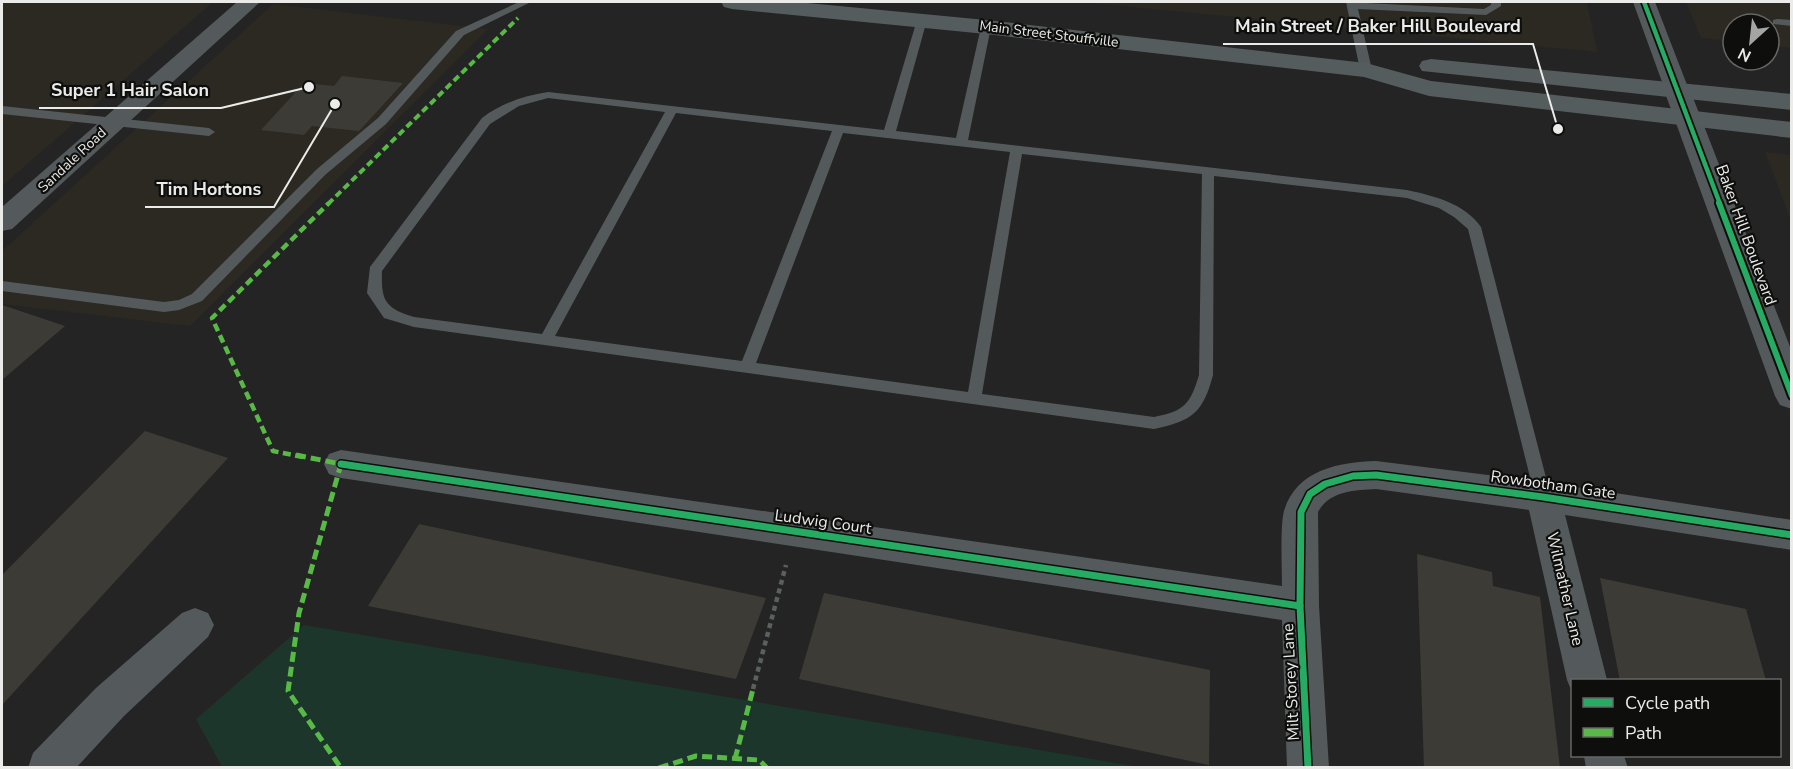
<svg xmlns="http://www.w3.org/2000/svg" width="1793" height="769" viewBox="0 0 1793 769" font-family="'Nunito Sans',sans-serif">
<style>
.built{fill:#2b2922}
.green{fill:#1c362b}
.building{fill:#3d3b36}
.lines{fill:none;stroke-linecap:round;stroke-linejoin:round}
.path{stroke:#5b5f60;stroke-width:4.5;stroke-dasharray:5 4;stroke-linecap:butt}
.service{fill:#545a5b;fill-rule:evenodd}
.minor{fill:#545a5b;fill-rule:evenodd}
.tertiary{fill:#545a5b;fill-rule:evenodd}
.secondary{fill:#555c5d;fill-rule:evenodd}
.quiet-far2{stroke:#58b947;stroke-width:4;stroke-dasharray:7 4;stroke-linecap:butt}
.quiet-far1{stroke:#58b947;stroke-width:4.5;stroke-dasharray:8 4.5;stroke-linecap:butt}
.quiet{stroke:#58b947;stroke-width:5;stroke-dasharray:10 5;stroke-linecap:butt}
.cycleway-far2-casing{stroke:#0e0e0d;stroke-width:8}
.cycleway-far1-casing{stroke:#0e0e0d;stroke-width:10}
.cycleway-casing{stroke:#0e0e0d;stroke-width:10}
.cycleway-far2{stroke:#26ab63;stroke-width:4.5}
.cycleway-far1{stroke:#26ab63;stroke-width:6}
.cycleway{stroke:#26ab63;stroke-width:7}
.labels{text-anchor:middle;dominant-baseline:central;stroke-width:4.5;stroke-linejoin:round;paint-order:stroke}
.far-street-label{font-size:14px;fill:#ebebea;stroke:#0e0e0d}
.street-label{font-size:16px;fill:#ebebea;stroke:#0e0e0d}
.leader{fill:none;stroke:#ebebea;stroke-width:2}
.callout-dot{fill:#ebebea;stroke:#0e0e0d;stroke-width:2}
.callout-label{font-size:18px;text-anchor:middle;font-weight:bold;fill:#ebebea;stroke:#0e0e0d;stroke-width:4.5;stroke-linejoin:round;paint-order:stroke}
</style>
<rect width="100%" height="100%" fill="#242424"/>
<g class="built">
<polygon points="2,2 213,2 2,186"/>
<polygon points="1081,2 1587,2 1597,52"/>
<polygon points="1686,2 1791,2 1791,48 1769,45 1769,24 1733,24 1733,41 1701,38"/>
<polygon points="273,4 488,29 190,326 2,304 2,251"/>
<polygon points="1765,152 1791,155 1791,221"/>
</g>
<polygon class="green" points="304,625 1139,767 222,767 196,719"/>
<g class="building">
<polygon points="342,76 403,83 359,131 312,126 304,135 261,130 304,83 334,86"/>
<polygon points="2,305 65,326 2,380"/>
<polygon points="145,431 228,458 2,705 2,575"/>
<polygon points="419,524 766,598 736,679 368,606"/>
<polygon points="1417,554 1492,572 1493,586 1540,597 1560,768 1424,768"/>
<polygon points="1600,578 1746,609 1766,681 1620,681"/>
<polygon points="824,593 1210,670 1209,765 799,679"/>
</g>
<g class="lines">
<polyline class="path" points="753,689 786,565"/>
<g class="service">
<polygon points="519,2 531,2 464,35 386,124 325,175 202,301 179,310 164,312 2,291 2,281 164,302 179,300 192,294 317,169 378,118 456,31"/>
<polygon points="1346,2 1484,9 1491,5 1491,2 1501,2 1501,6 1486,15 1358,9 1372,70 1366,73 1360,70"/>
<path d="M922,17L927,20L896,131L956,138L981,27L986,24L991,27L968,140L1407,190C1434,196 1464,203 1481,227L1551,497L1549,502L1543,504L1537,502L1535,497L1468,229L1454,217L1439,208L1407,198L1214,176L1213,375C1203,413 1192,421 1154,429L414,327L384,318L367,293L370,267L482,118C502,103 523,96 548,92L884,130L917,20ZM548,98L665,112L542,334L414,317C385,308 381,301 382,271L490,124L519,106ZM676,113L832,131L742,361L555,336ZM843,133L1010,152L968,392L756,363ZM1022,154L1202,174L1199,375C1190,405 1184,411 1154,417L982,394Z"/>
<polygon points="1777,19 1792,20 1792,26 1773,24 1773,20"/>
<polygon points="2,106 209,128 215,132 209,136 2,114"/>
</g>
<g class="minor">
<polygon points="237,2 260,2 12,229 2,231 2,207"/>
<polygon points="1633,2 1655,2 1689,90 1685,95 1677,97 1669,95 1665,90"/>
<path d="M341,450L1282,586C1282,568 1280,526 1284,511C1296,470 1339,462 1376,461L1543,482L1792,520V550L1565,515L1607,680H1572V692L1567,680L1529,510L1376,489C1355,490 1329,491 1318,512L1319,606L1329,768H1287L1282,620L341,478L329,474L324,464L329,454Z"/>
<polygon points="195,608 208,613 214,625 208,637 124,716 76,768 28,768 33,753 96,688 182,613"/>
<polygon points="1584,756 1624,756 1628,768 1586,768"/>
</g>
<polygon class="tertiary" points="1677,82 1686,85 1690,90 1792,352 1792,409 1780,405 1775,396 1664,90 1668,85"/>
<g class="secondary">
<polygon points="721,2 797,2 986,20 1366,63 1431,81 1792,122 1792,138 1429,96 1364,77 986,34 732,9 724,7"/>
<polygon points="1431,59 1792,94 1792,110 1422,71 1419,66 1422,61"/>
</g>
<polyline class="quiet-far2" points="328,204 518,18"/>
<polyline class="quiet-far1" points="303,457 273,451 212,318 329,203"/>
<g class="quiet">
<polyline points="296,455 341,464 299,613 288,691 341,768"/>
<polyline points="735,759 753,689"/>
<polyline points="659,768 696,756 759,760 767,768"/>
</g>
<g class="cycleway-far2-casing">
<polyline id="cycleway-far2" points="1644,2 1720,204"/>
</g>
<g class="cycleway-far1-casing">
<polyline id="cycleway-far1" points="1719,203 1792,396"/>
</g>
<g class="cycleway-casing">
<g id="cycleway">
<polyline points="341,464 1300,606"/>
<polyline points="1308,768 1300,606 1301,512 1310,494 1325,484 1353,476 1376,475 1543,497 1792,535"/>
</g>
</g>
<use href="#cycleway-far2" class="cycleway-far2"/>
<use href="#cycleway-far1" class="cycleway-far1"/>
<use href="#cycleway" class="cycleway"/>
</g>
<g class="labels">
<g class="far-street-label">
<text transform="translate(1049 34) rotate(7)">Main Street Stouffville</text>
<text transform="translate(72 160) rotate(-43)">Sandale Road</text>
</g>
<g class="street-label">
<text transform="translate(1746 235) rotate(70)">Baker Hill Boulevard</text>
<text transform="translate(1553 485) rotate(8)">Rowbotham Gate</text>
<text transform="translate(823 522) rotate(8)">Ludwig Court</text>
<text transform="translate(1565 589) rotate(77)">Wilmather Lane</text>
<text transform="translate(1291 682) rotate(-93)">Milt Storey Lane</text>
</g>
</g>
<path class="leader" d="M1558 129L1533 44H1223M309 87L221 108H39M335 104L274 207H145"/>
<g class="callout-dot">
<circle cx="1558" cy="129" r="6"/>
<circle cx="309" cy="87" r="6"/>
<circle cx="335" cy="104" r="6"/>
</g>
<g class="callout-label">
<text x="1378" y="32">Main Street / Baker Hill Boulevard</text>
<text x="130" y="96">Super 1 Hair Salon</text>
<text x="209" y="195">Tim Hortons</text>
</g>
<rect width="1793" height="769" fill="none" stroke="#ebebea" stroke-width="6"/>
<rect x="1571" y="679" width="210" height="78" fill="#0e0e0d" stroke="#666665" stroke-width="1.5"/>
<rect x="1583" y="698" width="30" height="9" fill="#26ab63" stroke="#666665" stroke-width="1.5"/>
<text x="1625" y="709" font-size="18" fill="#ebebea">Cycle path</text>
<rect x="1583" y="728" width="30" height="9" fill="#58b947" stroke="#666665" stroke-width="1.5"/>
<text x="1625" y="739" font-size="18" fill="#ebebea">Path</text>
<g transform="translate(1751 42) rotate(207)"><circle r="28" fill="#0e0e0d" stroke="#666665" stroke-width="1.5"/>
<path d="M0-4.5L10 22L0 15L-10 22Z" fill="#a5a5a5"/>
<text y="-9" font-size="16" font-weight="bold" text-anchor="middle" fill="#ebebea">N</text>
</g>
</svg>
